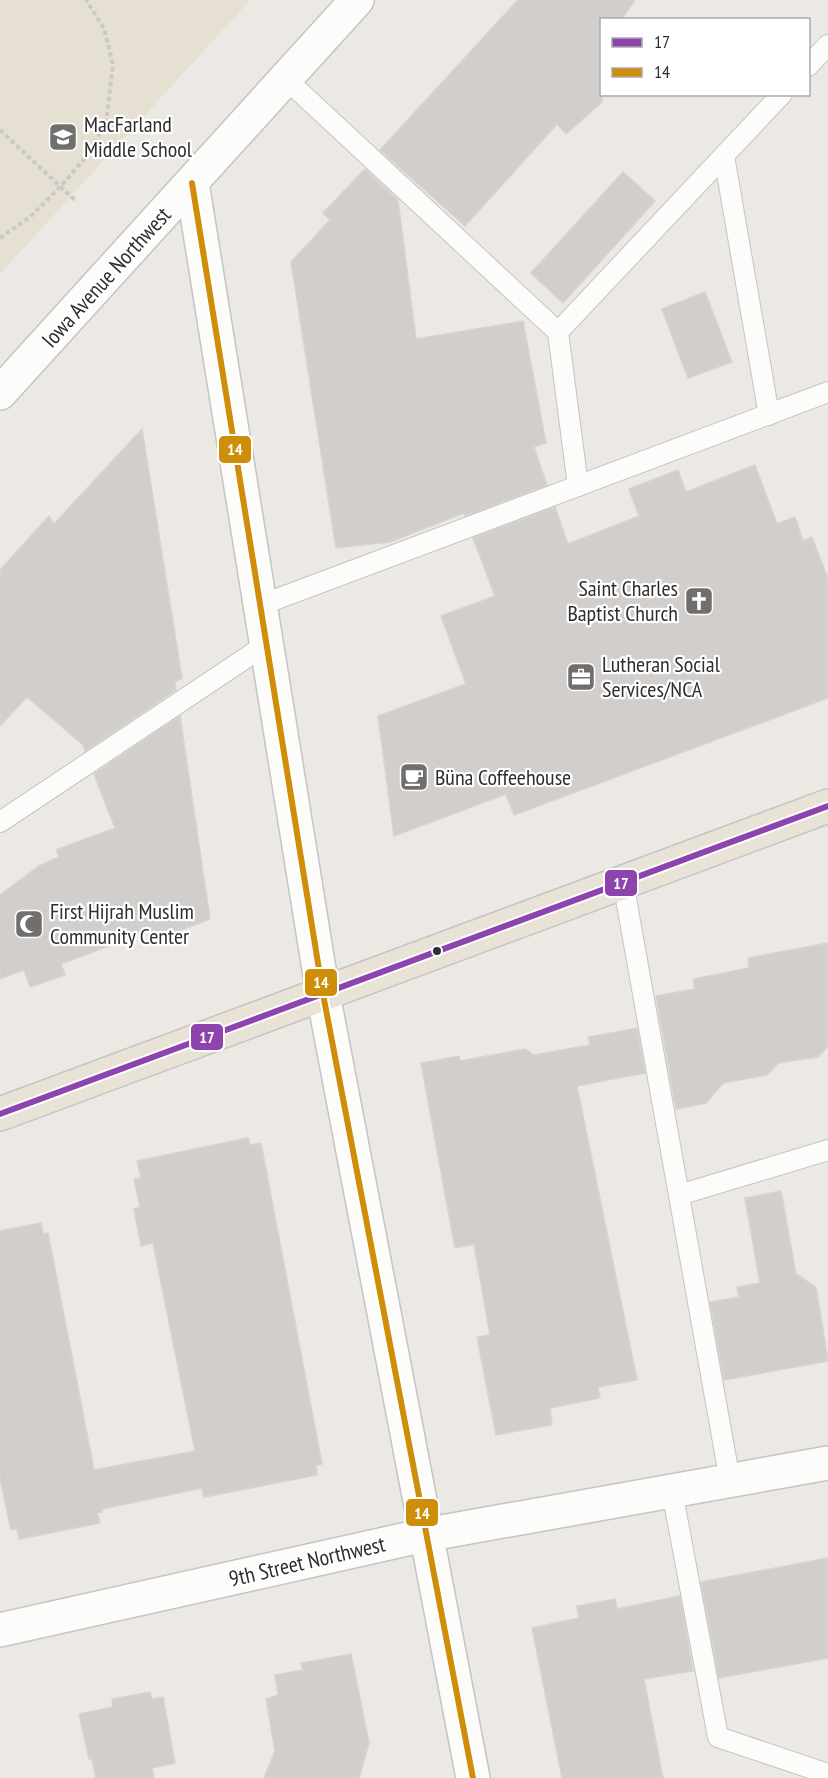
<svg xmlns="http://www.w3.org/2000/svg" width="828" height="1778" viewBox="0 0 828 1778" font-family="'PT Sans Narrow',sans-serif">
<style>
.education{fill:#e6e0d3}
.building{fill:#d1cecb;stroke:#d7d4d0;stroke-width:1.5}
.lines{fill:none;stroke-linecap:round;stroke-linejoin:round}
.service-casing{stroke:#c5c4c5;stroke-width:22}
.minor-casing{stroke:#c5c4c5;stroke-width:36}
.trunk-casing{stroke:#c6c5c4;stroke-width:36}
.path{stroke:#c9c9c8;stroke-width:4;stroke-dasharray:4.5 3;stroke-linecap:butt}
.service{stroke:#fcfcfb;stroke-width:20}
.minor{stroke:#fcfcfb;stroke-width:33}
.trunk{stroke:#e9e2d6;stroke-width:33}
.bus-1-casing{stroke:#fff;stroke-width:10}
.bus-2-casing{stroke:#fff;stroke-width:10}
.bus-1{stroke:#8e44ad;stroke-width:6}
.bus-2{stroke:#cf8e09;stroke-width:6}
.bus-dot{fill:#2e2e2e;stroke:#fff;stroke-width:2}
.labels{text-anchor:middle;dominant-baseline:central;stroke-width:4.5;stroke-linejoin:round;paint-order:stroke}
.poi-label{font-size:22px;fill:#2e2e2e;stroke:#fff;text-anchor:start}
.street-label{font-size:22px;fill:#2e2e2e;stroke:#fff}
.line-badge{stroke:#fff;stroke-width:2}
.badge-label{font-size:16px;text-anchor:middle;font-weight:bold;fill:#fff}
</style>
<rect width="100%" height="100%" fill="#ece8e4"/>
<polygon class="education" points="0,0 250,0 0,274"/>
<g class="building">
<polygon points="518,0 635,0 621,20 602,20 602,102 566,134 557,124 465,226 380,150"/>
<polygon points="365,169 398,200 416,339 523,321 546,443 534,447 547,485 465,516 464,513 390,542 336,548 291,262 330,220 323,213"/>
<polygon points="623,172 655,201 563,303 531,273"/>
<polygon points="705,292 732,362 688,378 662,309"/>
<polygon points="142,429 182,678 175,682 176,690 85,751 83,745 27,697 0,726 0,570 49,516 54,524"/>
<polygon points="755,465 777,524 795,517 803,541 812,537 828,579 828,698 514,815 506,794 394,836 378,716 466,684 441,616 495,596 473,538 555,507 568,544 639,516 629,489 678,470 686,492"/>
<polygon points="180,716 210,919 155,940 151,930 61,964 65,975 30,987 24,970 0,979 0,895 39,866 59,857 56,850 115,828 94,774"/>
<polygon points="828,943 828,1046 818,1057 778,1063 767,1075 723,1083 706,1103 676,1109 656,996 695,989 693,979 749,968 748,958"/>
<polygon points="637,1028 645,1073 577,1086 637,1380 598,1387 600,1398 550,1408 552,1425 496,1435 477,1337 490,1335 474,1244 455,1248 421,1063 459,1056 460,1061 525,1049 534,1055 590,1045 588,1037"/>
<polygon points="248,1138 250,1145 261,1143 322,1464 316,1465 317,1475 204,1497 202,1488 102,1509 102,1512 97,1513 100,1523 19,1539 17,1529 11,1530 0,1478 0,1231 41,1223 43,1234 48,1233 94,1470 195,1451 153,1243 141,1246 134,1209 140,1207 134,1179 141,1178 137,1161"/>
<polygon points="781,1191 796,1274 816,1287 828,1361 724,1380 710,1302 739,1297 737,1287 760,1283 745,1198"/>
<polygon points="828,1558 828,1658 719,1678 701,1582"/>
<polygon points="680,1596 693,1671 644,1679 663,1778 562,1778 532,1628 579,1618 577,1606 615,1599 617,1609"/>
<polygon points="351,1654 369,1743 359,1778 264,1778 275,1751 266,1699 278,1695 275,1675 303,1670 301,1663"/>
<polygon points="150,1692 152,1699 163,1697 175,1763 152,1768 154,1778 96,1778 92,1759 89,1759 79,1714 113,1707 112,1699"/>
</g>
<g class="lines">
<g class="service-casing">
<g id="service">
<polyline points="808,66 828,45"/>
<polyline points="286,79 558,332"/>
<polyline points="724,156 769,415"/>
<polyline points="578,486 558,332 782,94"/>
<polyline points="261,605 828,392"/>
<polyline points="0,822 267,644"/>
<polyline points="623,882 730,1481"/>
<polyline points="679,1195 828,1150"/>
<polyline points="672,1491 718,1737 828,1774"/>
</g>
</g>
<g class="minor-casing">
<g id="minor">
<polyline points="192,183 323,994 473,1778"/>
<polyline points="0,393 357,0"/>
<polyline points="0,1630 425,1535 828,1463"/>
</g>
</g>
<g class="trunk-casing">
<polyline id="trunk" points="0,1114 828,806"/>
</g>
<g class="path">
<polyline points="0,130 77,202"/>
<polyline points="0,238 30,217 61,186 86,157 106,122 113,65 104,28 86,0"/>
</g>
<use href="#service" class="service"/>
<use href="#minor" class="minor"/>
<use href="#trunk" class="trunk"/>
<g class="bus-1-casing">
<polyline id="bus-1" points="0,1114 828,806"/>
</g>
<g class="bus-2-casing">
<polyline id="bus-2" points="192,183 323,994 473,1778"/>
</g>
<use href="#bus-1" class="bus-1"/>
<use href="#bus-2" class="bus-2"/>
</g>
<defs>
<g id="school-square" transform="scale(1.5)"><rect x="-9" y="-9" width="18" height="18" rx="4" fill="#706f6e" stroke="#fff"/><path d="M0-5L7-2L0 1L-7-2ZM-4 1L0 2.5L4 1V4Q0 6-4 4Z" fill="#fff"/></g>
<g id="church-square" transform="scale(1.5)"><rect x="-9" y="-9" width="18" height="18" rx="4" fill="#706f6e" stroke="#fff"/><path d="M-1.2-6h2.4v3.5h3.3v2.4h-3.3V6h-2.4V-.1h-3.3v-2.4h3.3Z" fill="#fff"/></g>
<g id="office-square" transform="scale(1.5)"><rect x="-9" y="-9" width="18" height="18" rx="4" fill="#706f6e" stroke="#fff"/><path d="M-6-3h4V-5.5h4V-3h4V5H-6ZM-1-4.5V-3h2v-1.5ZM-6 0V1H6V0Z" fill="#fff"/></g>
<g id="cafe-square" transform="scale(1.5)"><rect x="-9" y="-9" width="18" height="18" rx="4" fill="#706f6e" stroke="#fff"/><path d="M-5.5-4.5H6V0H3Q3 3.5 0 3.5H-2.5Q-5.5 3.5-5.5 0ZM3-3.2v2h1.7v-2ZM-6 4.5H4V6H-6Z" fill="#fff"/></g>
<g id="mosque-square" transform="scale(1.5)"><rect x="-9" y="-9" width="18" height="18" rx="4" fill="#706f6e" stroke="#fff"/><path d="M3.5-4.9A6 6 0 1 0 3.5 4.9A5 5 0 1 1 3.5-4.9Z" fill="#fff"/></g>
</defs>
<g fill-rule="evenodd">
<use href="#school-square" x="63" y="137"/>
<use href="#church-square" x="699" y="601"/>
<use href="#office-square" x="581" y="677"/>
<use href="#cafe-square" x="414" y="777"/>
<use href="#mosque-square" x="29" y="924"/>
</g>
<circle class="bus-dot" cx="437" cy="951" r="5"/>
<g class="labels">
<g class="poi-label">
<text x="84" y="124">MacFarland<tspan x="84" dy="25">Middle School</tspan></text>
<text x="678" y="588" text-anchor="end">Saint Charles<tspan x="678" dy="25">Baptist Church</tspan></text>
<text x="602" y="664">Lutheran Social<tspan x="602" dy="25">Services/NCA</tspan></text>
<text x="435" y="777">Büna Coffeehouse</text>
<text x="50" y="911">First Hijrah Muslim<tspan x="50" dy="25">Community Center</tspan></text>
</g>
<g class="street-label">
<text transform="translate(106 277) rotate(-48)">Iowa Avenue Northwest</text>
<text transform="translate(307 1561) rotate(-13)">9th Street Northwest</text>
</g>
</g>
<g class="line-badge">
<rect x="218" y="435" width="34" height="29" rx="6" fill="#cf8e09"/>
<rect x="604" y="869" width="34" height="28" rx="6" fill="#8e44ad"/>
<rect x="304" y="968" width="34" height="29" rx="6" fill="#cf8e09"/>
<rect x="190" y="1023" width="34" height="28" rx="6" fill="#8e44ad"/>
<rect x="405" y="1498" width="34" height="29" rx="6" fill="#cf8e09"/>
</g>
<g class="badge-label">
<text x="235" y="455">14</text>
<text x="621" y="889">17</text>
<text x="321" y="988">14</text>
<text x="207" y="1043">17</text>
<text x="422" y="1519">14</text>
</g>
<rect x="600" y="18" width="210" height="78" fill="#ffffff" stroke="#ababab" stroke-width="1.5"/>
<rect x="612" y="38" width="30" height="9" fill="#8e44ad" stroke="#ababab" stroke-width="1.5"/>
<text x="654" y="48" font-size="18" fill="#2e2e2e">17</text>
<rect x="612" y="68" width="30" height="9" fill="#cf8e09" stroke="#ababab" stroke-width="1.5"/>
<text x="654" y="78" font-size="18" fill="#2e2e2e">14</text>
</svg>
